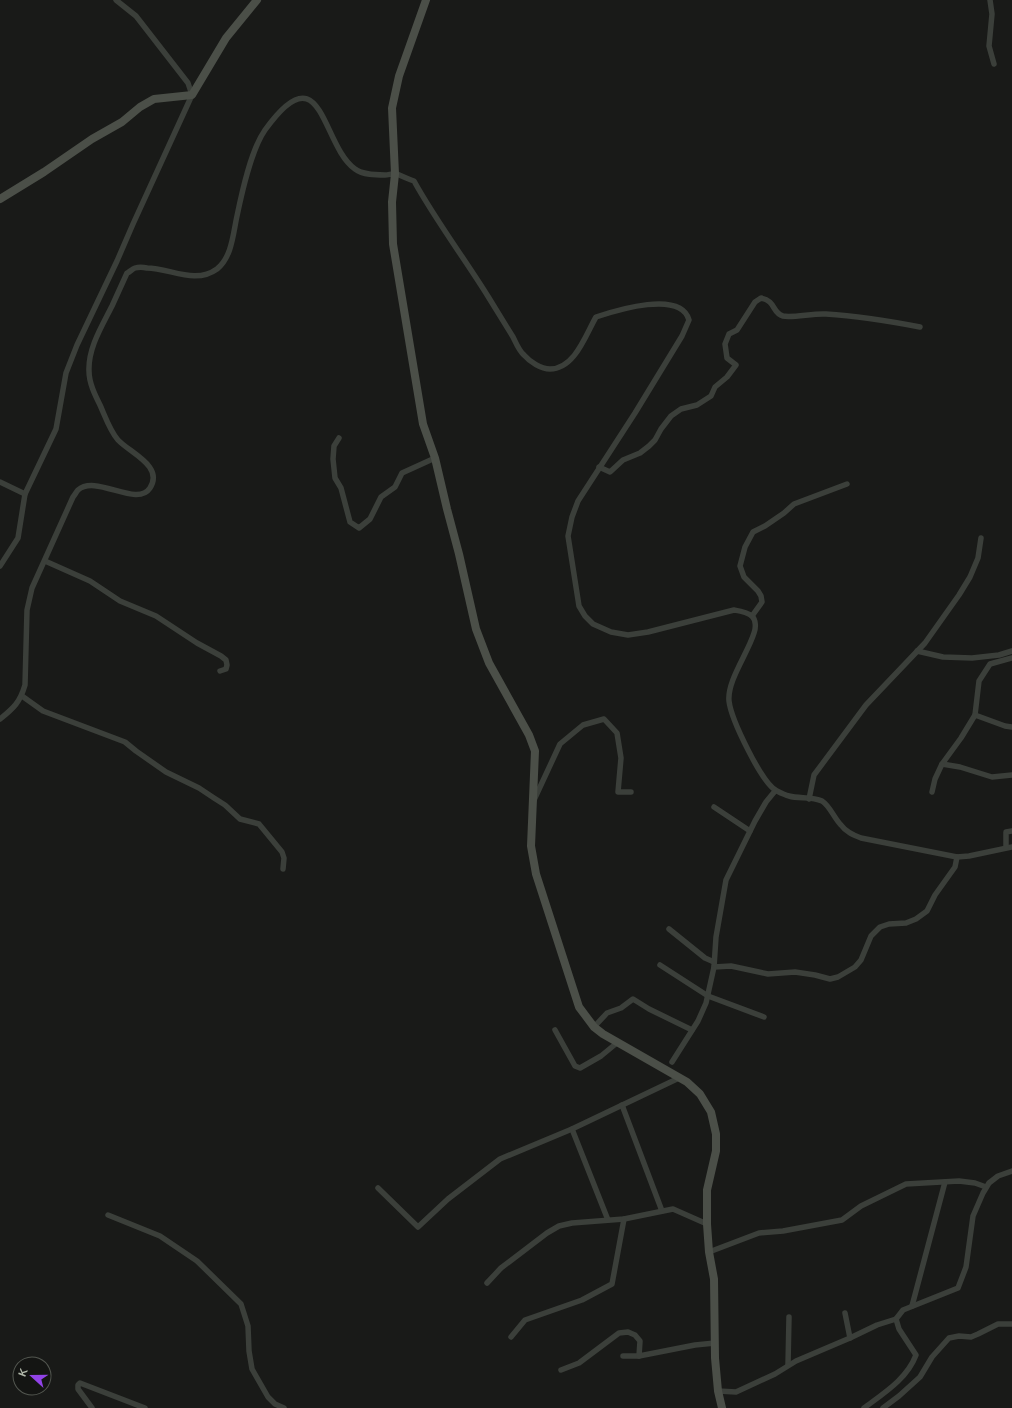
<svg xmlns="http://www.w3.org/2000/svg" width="1012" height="1408" viewBox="0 0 1012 1408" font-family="Arial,sans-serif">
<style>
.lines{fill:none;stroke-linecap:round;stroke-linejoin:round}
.minor{stroke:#3b3f3a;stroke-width:5.5}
.secondary{stroke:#4b4f48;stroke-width:8}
</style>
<rect width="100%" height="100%" fill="#191a18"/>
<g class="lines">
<g class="minor">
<polyline points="990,0 992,14 989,46 994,64"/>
<polyline points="339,438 334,446 333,459 335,478 341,488 350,522 359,528 370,519 381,497 395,487 402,473 435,458"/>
<path d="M599,467L610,472L623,460L640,453L649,446L655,440L661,429L671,416L681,409L697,405L711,396L715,387L727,377L736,365L727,358L725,344L729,334L737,330L755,302L761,298C776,301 772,313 783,316C793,318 814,313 826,314C858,316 889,321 920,327"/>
<polyline points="0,482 25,494"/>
<polyline points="45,561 90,581 120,601 156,616 197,643 221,656 226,660 227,665 226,669 220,671"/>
<polyline points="0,566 18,538 25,494 56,429 66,373 77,345 117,261 133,224 192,95 188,83 136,16 116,0"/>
<polyline points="752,616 762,602 761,596 758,591 744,577 740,566 745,547 753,532 765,526 784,513 794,504 847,484"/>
<polyline points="917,651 943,657 972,658 999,655 1012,651"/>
<polyline points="22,696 43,711 125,742 136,751 166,772 199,788 214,798 225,805 240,819 259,824 282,852 284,858 283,869"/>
<polyline points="975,715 979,681 990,664 1012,658"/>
<path d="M0,719C14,708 20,702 25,685L27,610L32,588L73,497C75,495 76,492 78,490C96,474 137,508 150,488C164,466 130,453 118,440C110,431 105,416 100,405C95,395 89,383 89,371C88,348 102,326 112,306C117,295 122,284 127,273C130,272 132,269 135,268C138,267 143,267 147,268C170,268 195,285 217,269C232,257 233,234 237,216C242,192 251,150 265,130C323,49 321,145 355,169C363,175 376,175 385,175C389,175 393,173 397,174C402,176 408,179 414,181C436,221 465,259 489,298C497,311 505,324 513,337C516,343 519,351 524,355C530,362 541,369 550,369C575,369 586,334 596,317C617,310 681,290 689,320L682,336L635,413L578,501L572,517L568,536L579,606L585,616L593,624L611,632L628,635L648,632L734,610C740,611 747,612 752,616C756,620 756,628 754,633C748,653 727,681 729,701C731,719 762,784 777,791C781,793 785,795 789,796C799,799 812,796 822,801C830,806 834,818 841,825C846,832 853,835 861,838L957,857L969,856L1012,847"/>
<polyline points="1012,727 1005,726 975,715 961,738 942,764 960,767 992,777 1012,775"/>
<polyline points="932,792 935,779 942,764"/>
<polyline points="809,799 814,775 866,705 925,643 959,595 970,577 978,558 981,538"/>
<polyline points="534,800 560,744 583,725 604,719 617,733 621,758 618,792 631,792"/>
<polyline points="714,807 750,831"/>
<polyline points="1006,847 1006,832 1012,831"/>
<polyline points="669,929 705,958 714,962"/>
<polyline points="660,965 708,996 764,1017"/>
<polyline points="714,967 731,966 768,974 795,972 815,975 830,979 838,977 855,967 861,960 871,936 880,927 889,924 906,923 916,919 927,911 935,895 955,867 957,857"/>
<polyline points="594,1027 607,1013 621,1008 633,999 649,1009 692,1030"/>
<polyline points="555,1030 575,1066 580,1068 601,1056 618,1042"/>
<polyline points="672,1062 698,1021 706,1003 714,967 716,937 726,880 755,821 766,802 775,791"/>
<polyline points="622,1105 662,1211"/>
<polyline points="572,1129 608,1220"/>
<polyline points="378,1188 418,1227 448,1199 500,1159 572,1129 679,1078"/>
<polyline points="108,1215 160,1236 197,1261 241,1304 248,1326 249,1351 252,1369 268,1397 275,1404 284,1408"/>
<polyline points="709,1252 759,1233 783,1231 842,1220 861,1206 906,1184 959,1181 975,1183 986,1187"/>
<polyline points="487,1283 501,1268 547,1233 559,1226 572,1223 624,1219 673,1209 707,1224"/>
<polyline points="912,1306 945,1182"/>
<polyline points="845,1313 850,1338"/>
<polyline points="511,1337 525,1320 582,1300 612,1284 624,1219"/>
<polyline points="623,1356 639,1356"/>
<polyline points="788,1365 789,1317"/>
<polyline points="561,1370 579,1363 619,1333 628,1332 635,1335 640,1341 639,1356 695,1345 715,1343"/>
<polyline points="718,1391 736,1392 775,1374 796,1361 850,1338 877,1325 896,1319"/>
<polyline points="92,1408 78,1389 78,1385 80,1383 145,1408"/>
<path d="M864,1408C884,1393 907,1379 916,1355L899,1329L896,1319L903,1310L958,1288L966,1267L973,1216L983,1193L989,1183L998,1176L1012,1171"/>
<polyline points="883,1408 899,1396 920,1377 932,1357 949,1338 959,1336 971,1337 978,1334 998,1324 1012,1324"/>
</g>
<g class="secondary">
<polyline points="426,0 399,76 392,108 395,174 392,202 393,244 423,424 435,458 447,509 459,554 476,629 489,663 529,735 535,751 531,846 536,874 579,1007 594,1027 603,1034 687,1082 700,1094 711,1112 716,1134 716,1151 707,1190 707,1224 709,1252 714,1279 715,1358 718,1391 722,1408"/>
<polyline points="0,199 44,172 92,139 122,122 140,107 154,99 192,95 226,38 257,0"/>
</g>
</g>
<g transform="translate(32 1376) rotate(291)"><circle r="19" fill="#141513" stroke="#535750"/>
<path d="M0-3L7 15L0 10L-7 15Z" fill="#9143e7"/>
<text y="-6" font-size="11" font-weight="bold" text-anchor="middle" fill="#b2b9ab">K</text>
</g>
</svg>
